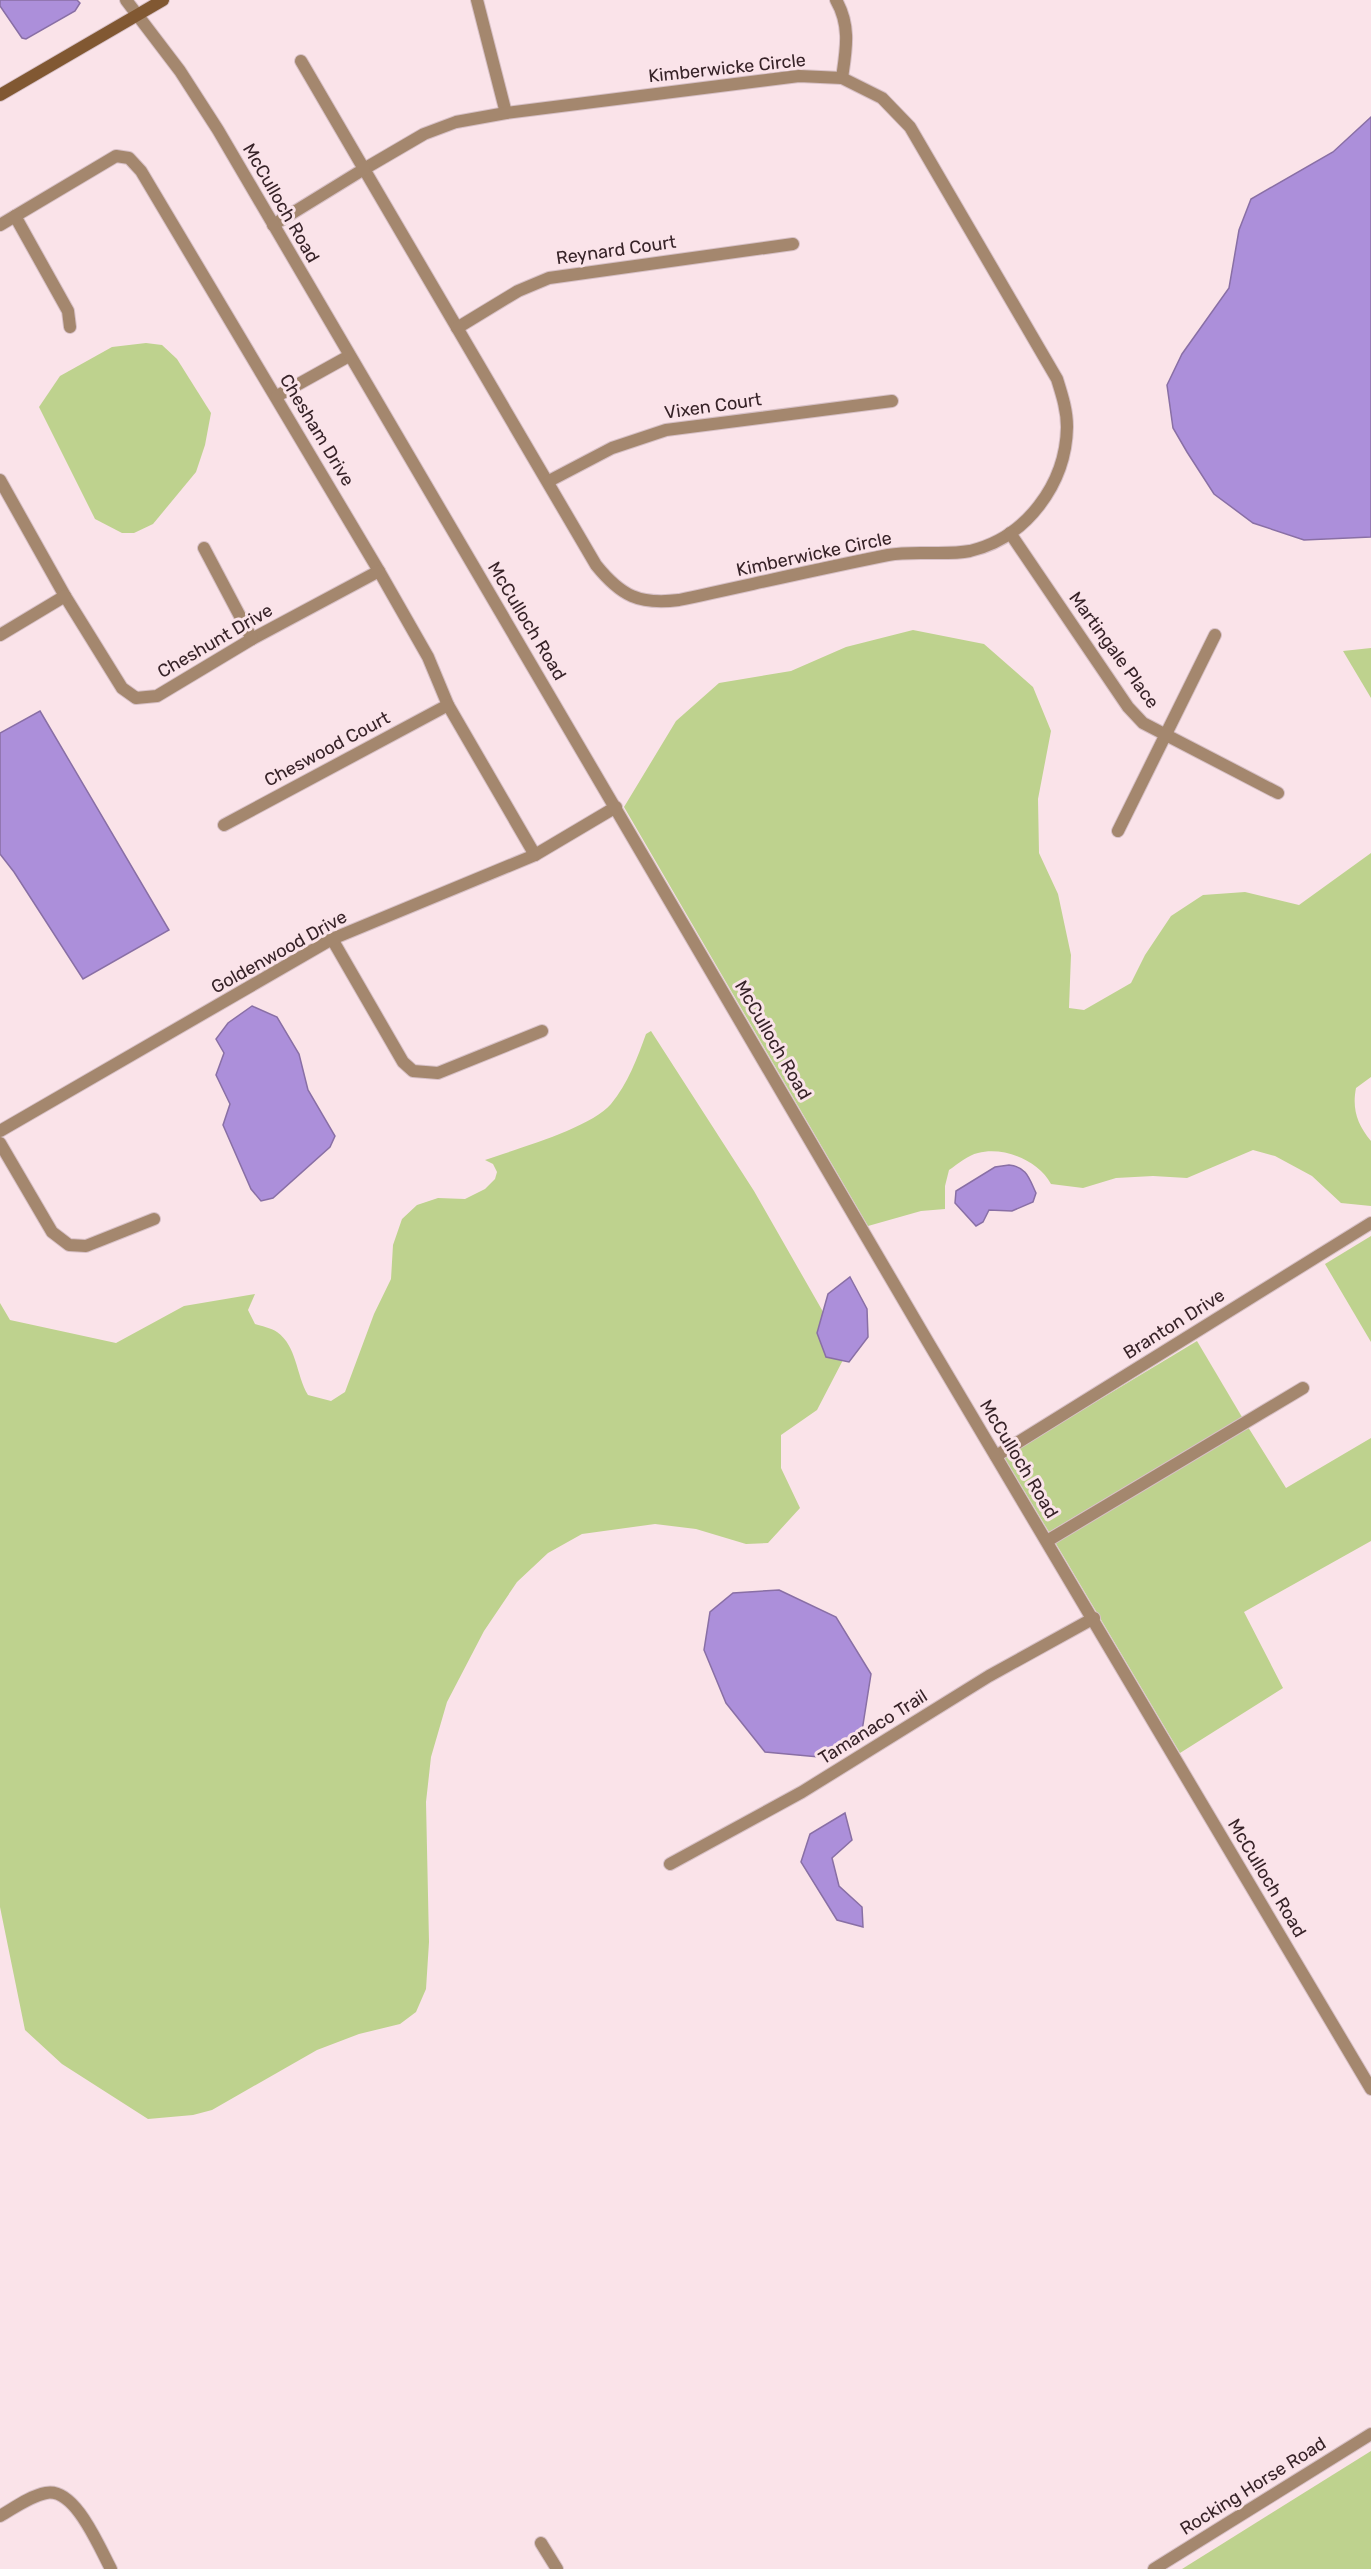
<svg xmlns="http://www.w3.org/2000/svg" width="1371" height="2569" viewBox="0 0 1371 2569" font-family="Rubik,sans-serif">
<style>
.green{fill:#bed28e}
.water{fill:#ac8fda;stroke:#896fa5;stroke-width:1.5}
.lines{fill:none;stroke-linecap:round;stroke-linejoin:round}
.minor-casing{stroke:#d7c0c6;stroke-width:14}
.tertiary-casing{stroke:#d7c0c6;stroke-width:14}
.secondary-casing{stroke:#d7c0c6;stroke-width:14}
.minor{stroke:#a4876e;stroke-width:12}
.tertiary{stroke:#a4876e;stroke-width:12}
.secondary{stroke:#815832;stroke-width:12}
.labels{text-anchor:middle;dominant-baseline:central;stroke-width:6;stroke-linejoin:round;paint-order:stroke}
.street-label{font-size:18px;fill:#372328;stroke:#fae3e9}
</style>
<rect width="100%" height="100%" fill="#fae3e9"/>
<g class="green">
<polygon points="146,343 162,345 177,359 211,413 205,445 196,472 153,524 134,533 122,533 95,519 39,407 60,376 112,347"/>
<path d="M913,630L984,644L1033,687L1051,731L1038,799L1039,853L1058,894L1071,955L1069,1008L1084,1010L1131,983L1145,955L1171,916L1203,895L1245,892L1299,905L1371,853V1077L1356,1088C1352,1109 1357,1124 1371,1141V1206L1341,1203L1312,1176L1275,1156L1253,1150L1187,1178L1153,1176L1116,1178L1083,1188L1051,1184C1039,1161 1004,1146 978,1153C968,1155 958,1164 949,1170L945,1186V1209L921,1211L868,1226L624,807L676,721L719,683L791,671L846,647Z"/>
<polygon points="1371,648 1371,698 1343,651"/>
<path d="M651,1031L754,1191L830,1324L843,1360L817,1410L781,1435V1468L800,1508L768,1543L746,1544L696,1529L655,1524L582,1534L548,1553L517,1582L484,1631L447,1702L431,1757L426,1802L429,1942L426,1989L416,2012L400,2024L359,2034L317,2050L212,2110L193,2115L148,2119L62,2064L25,2030L0,1907V1303L10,1320L116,1343L184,1306L255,1294L248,1310L255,1324C261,1326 271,1328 277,1332C297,1346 296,1375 308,1395L331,1401L345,1392L374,1314L391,1279L393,1245L402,1219L417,1205L438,1198L465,1199L485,1189L495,1179L497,1172L493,1164L485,1160C516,1149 591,1128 611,1104C628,1083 637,1059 646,1034Z"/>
<polygon points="1371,1236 1371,1342 1325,1264"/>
<polygon points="1197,1341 1242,1417 1049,1532 1004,1457"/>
<polygon points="1248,1427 1286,1488 1371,1438 1371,1541 1244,1612 1283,1688 1180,1753 1055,1542"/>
<polygon points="1371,2451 1371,2569 1182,2569"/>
</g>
<g class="water">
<polygon points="0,0 77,0 80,3 75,11 26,39 22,38 0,6"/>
<polygon points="1371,117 1371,537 1304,540 1253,523 1214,494 1187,452 1173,428 1167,385 1182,354 1229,288 1239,230 1251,199 1333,152"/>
<polygon points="40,711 169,930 83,979 14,872 0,854 0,733"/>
<polygon points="252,1006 277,1017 299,1054 308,1090 335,1136 330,1147 273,1198 261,1201 251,1189 223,1125 230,1104 216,1075 224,1053 216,1039 228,1023"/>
<path d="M1009,1165C1027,1167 1029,1178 1036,1193L1033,1202L1012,1211L989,1210L983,1222L976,1226L955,1203L956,1191L995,1167Z"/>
<polygon points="850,1277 867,1309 868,1337 849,1362 826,1357 817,1333 828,1294"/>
<polygon points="779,1590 836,1617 871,1674 862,1731 819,1757 765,1752 726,1703 704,1650 710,1612 733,1593"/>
<polygon points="845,1813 852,1840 832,1858 839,1886 862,1907 863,1927 837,1920 801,1862 810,1834"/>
</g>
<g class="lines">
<g class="minor-casing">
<g id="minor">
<polyline points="477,0 506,113"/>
<path d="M836,0C851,26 846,50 842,78"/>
<path d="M799,76L842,78L882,98L910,127L1057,379C1062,395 1067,410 1067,427C1066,484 1026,538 970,551C943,556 916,550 888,555C818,569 749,585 679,600C639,605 621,596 596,565L364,169L424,134L456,122L506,113Z"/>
<polyline points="15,216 68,311 70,327"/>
<polyline points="0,225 116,156 129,158 141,171 379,571 428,657 448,705 535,855"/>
<polyline points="273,225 364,169 301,61"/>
<polyline points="457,328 518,291 549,278 793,244"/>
<polyline points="277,396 349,356"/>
<polyline points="0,480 65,596 122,688 136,698 157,696 252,639 379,571"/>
<polyline points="549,481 612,448 666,430 892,401"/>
<polyline points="1010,533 1128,707 1143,723 1278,793"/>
<polyline points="204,548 252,639"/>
<polyline points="0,635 65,596"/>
<polyline points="224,825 448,705"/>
<polyline points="1118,831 1215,635"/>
<polyline points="332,939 403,1062 413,1071 438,1073 542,1031"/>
<polyline points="0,1131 332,939 535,855 616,807"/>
<polyline points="0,1143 52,1232 69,1245 86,1246 154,1219"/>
<polyline points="996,1456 1371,1223"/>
<polyline points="1047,1541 1303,1388"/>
<polyline points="670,1864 802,1792 989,1676 1094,1618"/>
<path d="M0,2516C14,2508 30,2496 46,2493C75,2487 99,2547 111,2569"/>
<polyline points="541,2543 557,2569"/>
<polyline points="1154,2569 1371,2434"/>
</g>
</g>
<g class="tertiary-casing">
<polyline id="tertiary" points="126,0 180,71 218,130 928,1342 1371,2089"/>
</g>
<g class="secondary-casing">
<polyline id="secondary" points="0,95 163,0"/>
</g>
<use href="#minor" class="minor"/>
<use href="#tertiary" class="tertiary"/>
<use href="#secondary" class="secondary"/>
</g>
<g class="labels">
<g class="street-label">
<text transform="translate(727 68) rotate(-6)">Kimberwicke Circle</text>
<text transform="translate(281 203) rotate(60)">McCulloch Road</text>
<text transform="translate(616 250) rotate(-8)">Reynard Court</text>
<text transform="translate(713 406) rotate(-8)">Vixen Court</text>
<text transform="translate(317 430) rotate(59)">Chesham Drive</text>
<text transform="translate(814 554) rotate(-12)">Kimberwicke Circle</text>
<text transform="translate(527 621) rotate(59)">McCulloch Road</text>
<text transform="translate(215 641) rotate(-30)">Cheshunt Drive</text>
<text transform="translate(1114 650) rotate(54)">Martingale Place</text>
<text transform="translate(327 749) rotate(-28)">Cheswood Court</text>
<text transform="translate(279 952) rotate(-29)">Goldenwood Drive</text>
<text transform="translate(773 1040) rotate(60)">McCulloch Road</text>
<text transform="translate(1174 1324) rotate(-32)">Branton Drive</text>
<text transform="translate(1019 1459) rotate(59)">McCulloch Road</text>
<text transform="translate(873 1727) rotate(-32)">Tamanaco Trail</text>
<text transform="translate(1267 1878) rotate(59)">McCulloch Road</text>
<text transform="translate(1253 2486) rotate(-32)">Rocking Horse Road</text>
</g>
</g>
</svg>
